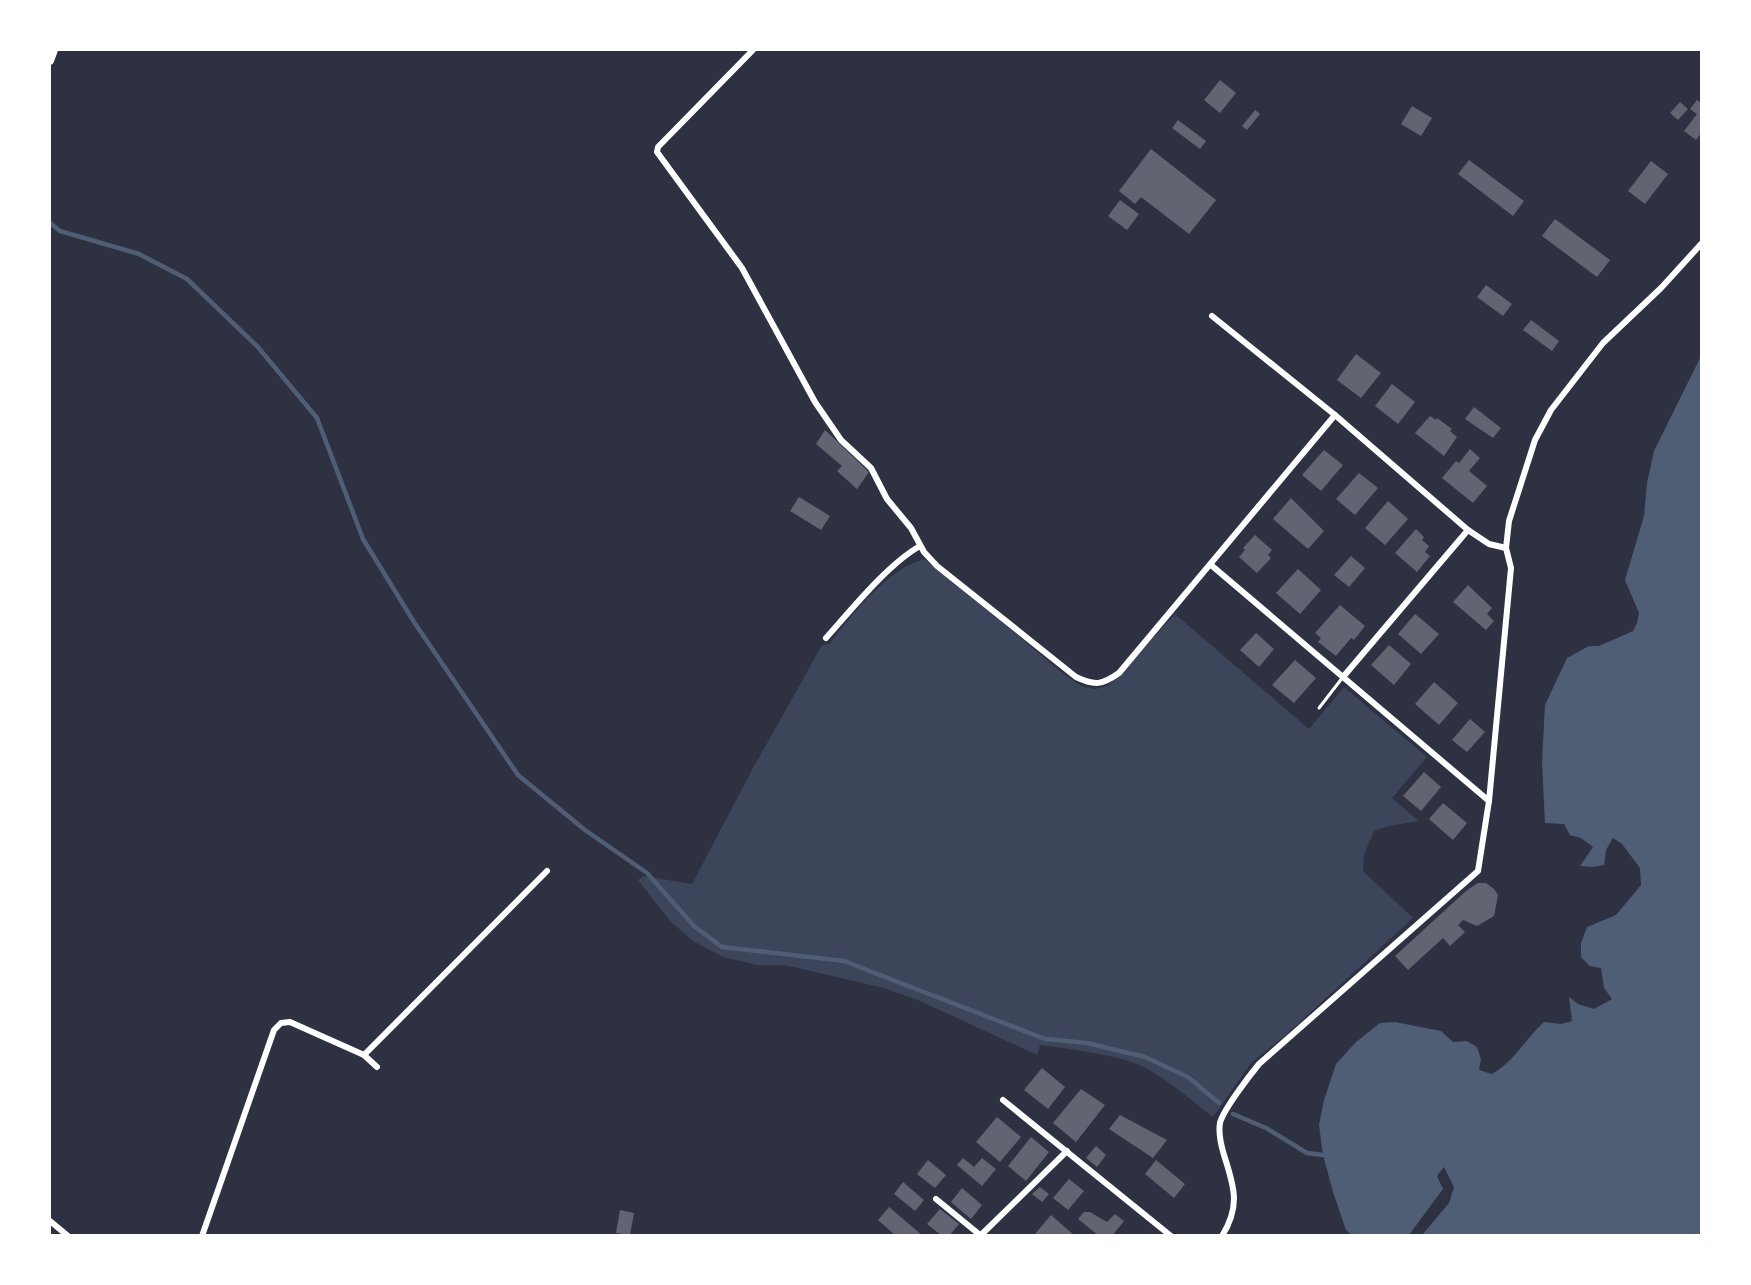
<svg xmlns="http://www.w3.org/2000/svg" width="1751" height="1285" viewBox="0 0 1751 1285" font-family="'Archivo Narrow',sans-serif">
<style>
.green{fill:#3c4559}
.water{fill:#4f5d75}
.lines{fill:none;stroke-linecap:round;stroke-linejoin:round}
.stream{stroke:#4f5d75;stroke-width:4.5}
.building{fill:#626471}
.service{stroke:#fff;stroke-width:3}
.minor{stroke:#fff;stroke-width:6}
.tertiary{stroke:#fff;stroke-width:8}
</style>
<rect width="100%" height="100%" fill="#2d3142"/>
<path class="green" d="M924,559L1001,621L1061,672L1081,686L1095,689L1108,686L1175,614L1309,729L1344,687L1427,757L1392,798L1419,821L1389,826L1374,831L1364,854L1363,871L1413,918L1287,1034L1251,1063L1213,1117C1192,1101 1172,1083 1149,1070C1125,1055 1069,1049 1040,1045L1037,1055L920,1001L884,988L785,965H757L723,957L693,941L670,921L638,880L643,876L692,884L752,770L822,645L829,644C851,616 888,568 924,559Z"/>
<path class="water" d="M1701,356V1235H1422L1449,1203L1454,1187L1444,1167L1437,1176L1443,1189L1409,1235H1352L1346,1230L1333,1192L1323,1155L1319,1125L1324,1100L1336,1064L1356,1042L1380,1023L1395,1022L1441,1031L1453,1042L1467,1041L1477,1047L1481,1059L1479,1070L1492,1074C1516,1060 1524,1040 1544,1022L1561,1024L1572,1021L1569,997L1578,1004L1594,1009L1612,999L1604,988L1601,968L1590,966L1581,957V943L1587,927L1616,915L1641,885L1640,868L1622,844L1613,838L1606,850L1604,865L1594,867L1580,866L1593,847L1581,838L1570,835L1564,824L1545,823L1542,761L1545,705L1567,658L1589,646H1599L1633,631L1637,623L1639,613L1625,580L1644,516L1647,483L1654,451Z"/>
<g class="lines">
<g class="stream">
<polyline points="50,223 60,231 139,254 187,279 257,346 317,418 363,539 414,622 518,775 585,830 647,873 694,926 722,947 844,961 1045,1039 1087,1043 1145,1057 1188,1077 1219,1103"/>
<polyline points="1233,1114 1266,1128 1307,1153 1323,1155"/>
</g>
</g>
<g class="building">
<polygon points="1220,80 1236,93 1220,113 1204,100"/>
<polygon points="1697,100 1702,104 1702,132 1696,140 1684,131 1697,114 1690,109"/>
<polygon points="1680,102 1688,109 1678,120 1670,113"/>
<polygon points="1412,106 1432,118 1421,136 1401,124"/>
<polygon points="1255,110 1260,114 1247,130 1242,126"/>
<polygon points="1178,120 1206,141 1200,149 1172,128"/>
<polygon points="1151,149 1216,200 1189,234 1141,197 1135,204 1119,191"/>
<polygon points="1469,160 1524,201 1513,216 1458,174"/>
<polygon points="1651,161 1668,174 1645,204 1628,191"/>
<polygon points="1120,200 1139,214 1127,230 1108,216"/>
<polygon points="1555,219 1610,260 1597,277 1542,236"/>
<polygon points="1486,285 1512,304 1503,316 1477,297"/>
<polygon points="1531,320 1559,341 1552,351 1523,330"/>
<polygon points="1356,354 1381,373 1361,398 1337,380"/>
<polygon points="1392,384 1415,402 1398,424 1375,406"/>
<polygon points="1474,407 1501,428 1493,438 1465,419"/>
<polygon points="1430,416 1436,420 1437,418 1452,429 1450,431 1457,437 1444,456 1415,433"/>
<polygon points="825,430 869,472 857,489 837,471 842,466 816,444"/>
<polygon points="1470,449 1480,458 1469,471 1487,486 1473,503 1442,478 1456,461 1459,463"/>
<polygon points="1324,450 1343,465 1321,491 1302,475"/>
<polygon points="1359,473 1378,488 1355,515 1336,499"/>
<polygon points="799,497 830,516 821,530 790,511"/>
<polygon points="1291,498 1324,531 1308,549 1273,519"/>
<polygon points="1388,501 1408,519 1385,545 1365,528"/>
<polygon points="1416,529 1424,537 1422,540 1429,546 1425,552 1430,556 1417,572 1395,553"/>
<polygon points="1255,535 1272,550 1268,555 1271,558 1257,573 1239,557 1245,550 1243,548"/>
<polygon points="1351,556 1365,568 1349,587 1334,575"/>
<polygon points="1298,569 1321,590 1300,614 1276,593"/>
<polygon points="1468,585 1492,608 1487,614 1494,621 1486,630 1453,602"/>
<polygon points="1340,605 1365,626 1354,640 1351,638 1336,656 1318,642 1321,638 1315,633"/>
<polygon points="1415,614 1439,634 1421,654 1398,634"/>
<polygon points="1256,633 1274,649 1259,667 1240,650"/>
<polygon points="1389,645 1411,664 1394,685 1371,665"/>
<polygon points="1295,660 1316,678 1294,703 1272,685"/>
<polygon points="1434,682 1458,703 1439,725 1415,704"/>
<polygon points="1470,719 1485,732 1467,752 1452,740"/>
<polygon points="1424,772 1441,787 1421,811 1403,796"/>
<polygon points="1443,803 1467,823 1453,840 1429,819"/>
<polygon points="1478,883 1486,883 1494,889 1498,895 1494,916 1477,926 1463,920 1458,925 1465,932 1450,946 1443,938 1408,970 1395,956 1466,891"/>
<polygon points="1042,1068 1065,1087 1048,1109 1024,1090"/>
<polygon points="1081,1089 1105,1105 1076,1142 1053,1123"/>
<polygon points="1120,1115 1167,1140 1153,1158 1109,1129"/>
<polygon points="997,1117 1021,1137 1000,1162 976,1142"/>
<polygon points="1031,1137 1049,1152 1026,1181 1008,1166"/>
<polygon points="1096,1146 1106,1155 1097,1167 1086,1158"/>
<polygon points="963,1158 974,1167 982,1158 996,1169 982,1186 957,1165"/>
<polygon points="928,1160 946,1175 935,1188 917,1174"/>
<polygon points="1156,1160 1185,1184 1174,1198 1145,1174"/>
<polygon points="1069,1179 1084,1191 1068,1210 1053,1198"/>
<polygon points="903,1182 924,1200 915,1211 894,1194"/>
<polygon points="1040,1187 1049,1194 1042,1202 1032,1194"/>
<polygon points="962,1188 982,1205 971,1219 951,1202"/>
<polygon points="889,1207 923,1236 896,1236 878,1220"/>
<polygon points="940,1209 959,1224 949,1236 942,1236 927,1224"/>
<polygon points="620,1210 634,1213 630,1235 616,1233"/>
<polygon points="1084,1212 1090,1212 1107,1222 1115,1214 1124,1221 1112,1236 1099,1236 1078,1219"/>
<polygon points="1051,1215 1075,1236 1037,1236 1035,1234"/>
</g>
<g class="lines">
<polyline class="service" points="1319,708 1343,677"/>
<g class="minor">
<path d="M753,50L658,147L657,152L742,268L815,402L841,440L871,468L887,499L911,528L924,552L937,566L1076,677C1095,686 1102,685 1119,673L1335,415"/>
<polyline points="1212,316 1335,415 1468,530 1489,544 1506,548"/>
<polyline points="1211,565 1489,801"/>
<path d="M826,638C851,610 888,564 920,546"/>
<polyline points="1343,677 1468,530"/>
<polyline points="364,1055 547,871"/>
<polyline points="1003,1100 1171,1236"/>
<polyline points="936,1199 980,1235"/>
<polyline points="50,1221 68,1236"/>
<polyline points="202,1236 274,1030 281,1023 290,1022 364,1055 377,1067"/>
<polyline points="980,1236 1067,1151"/>
<path d="M1222,1236C1241,1206 1234,1186 1224,1155C1221,1145 1218,1134 1220,1123C1223,1110 1250,1075 1259,1064L1478,871L1489,801L1511,568L1506,548L1509,521L1535,440L1551,410L1603,343L1661,288L1702,243"/>
</g>
<polyline class="tertiary" points="50,61 54,50"/>
</g>
<rect width="1751" height="1285" fill="none" stroke="#ffffff" stroke-width="102"/>
</svg>
